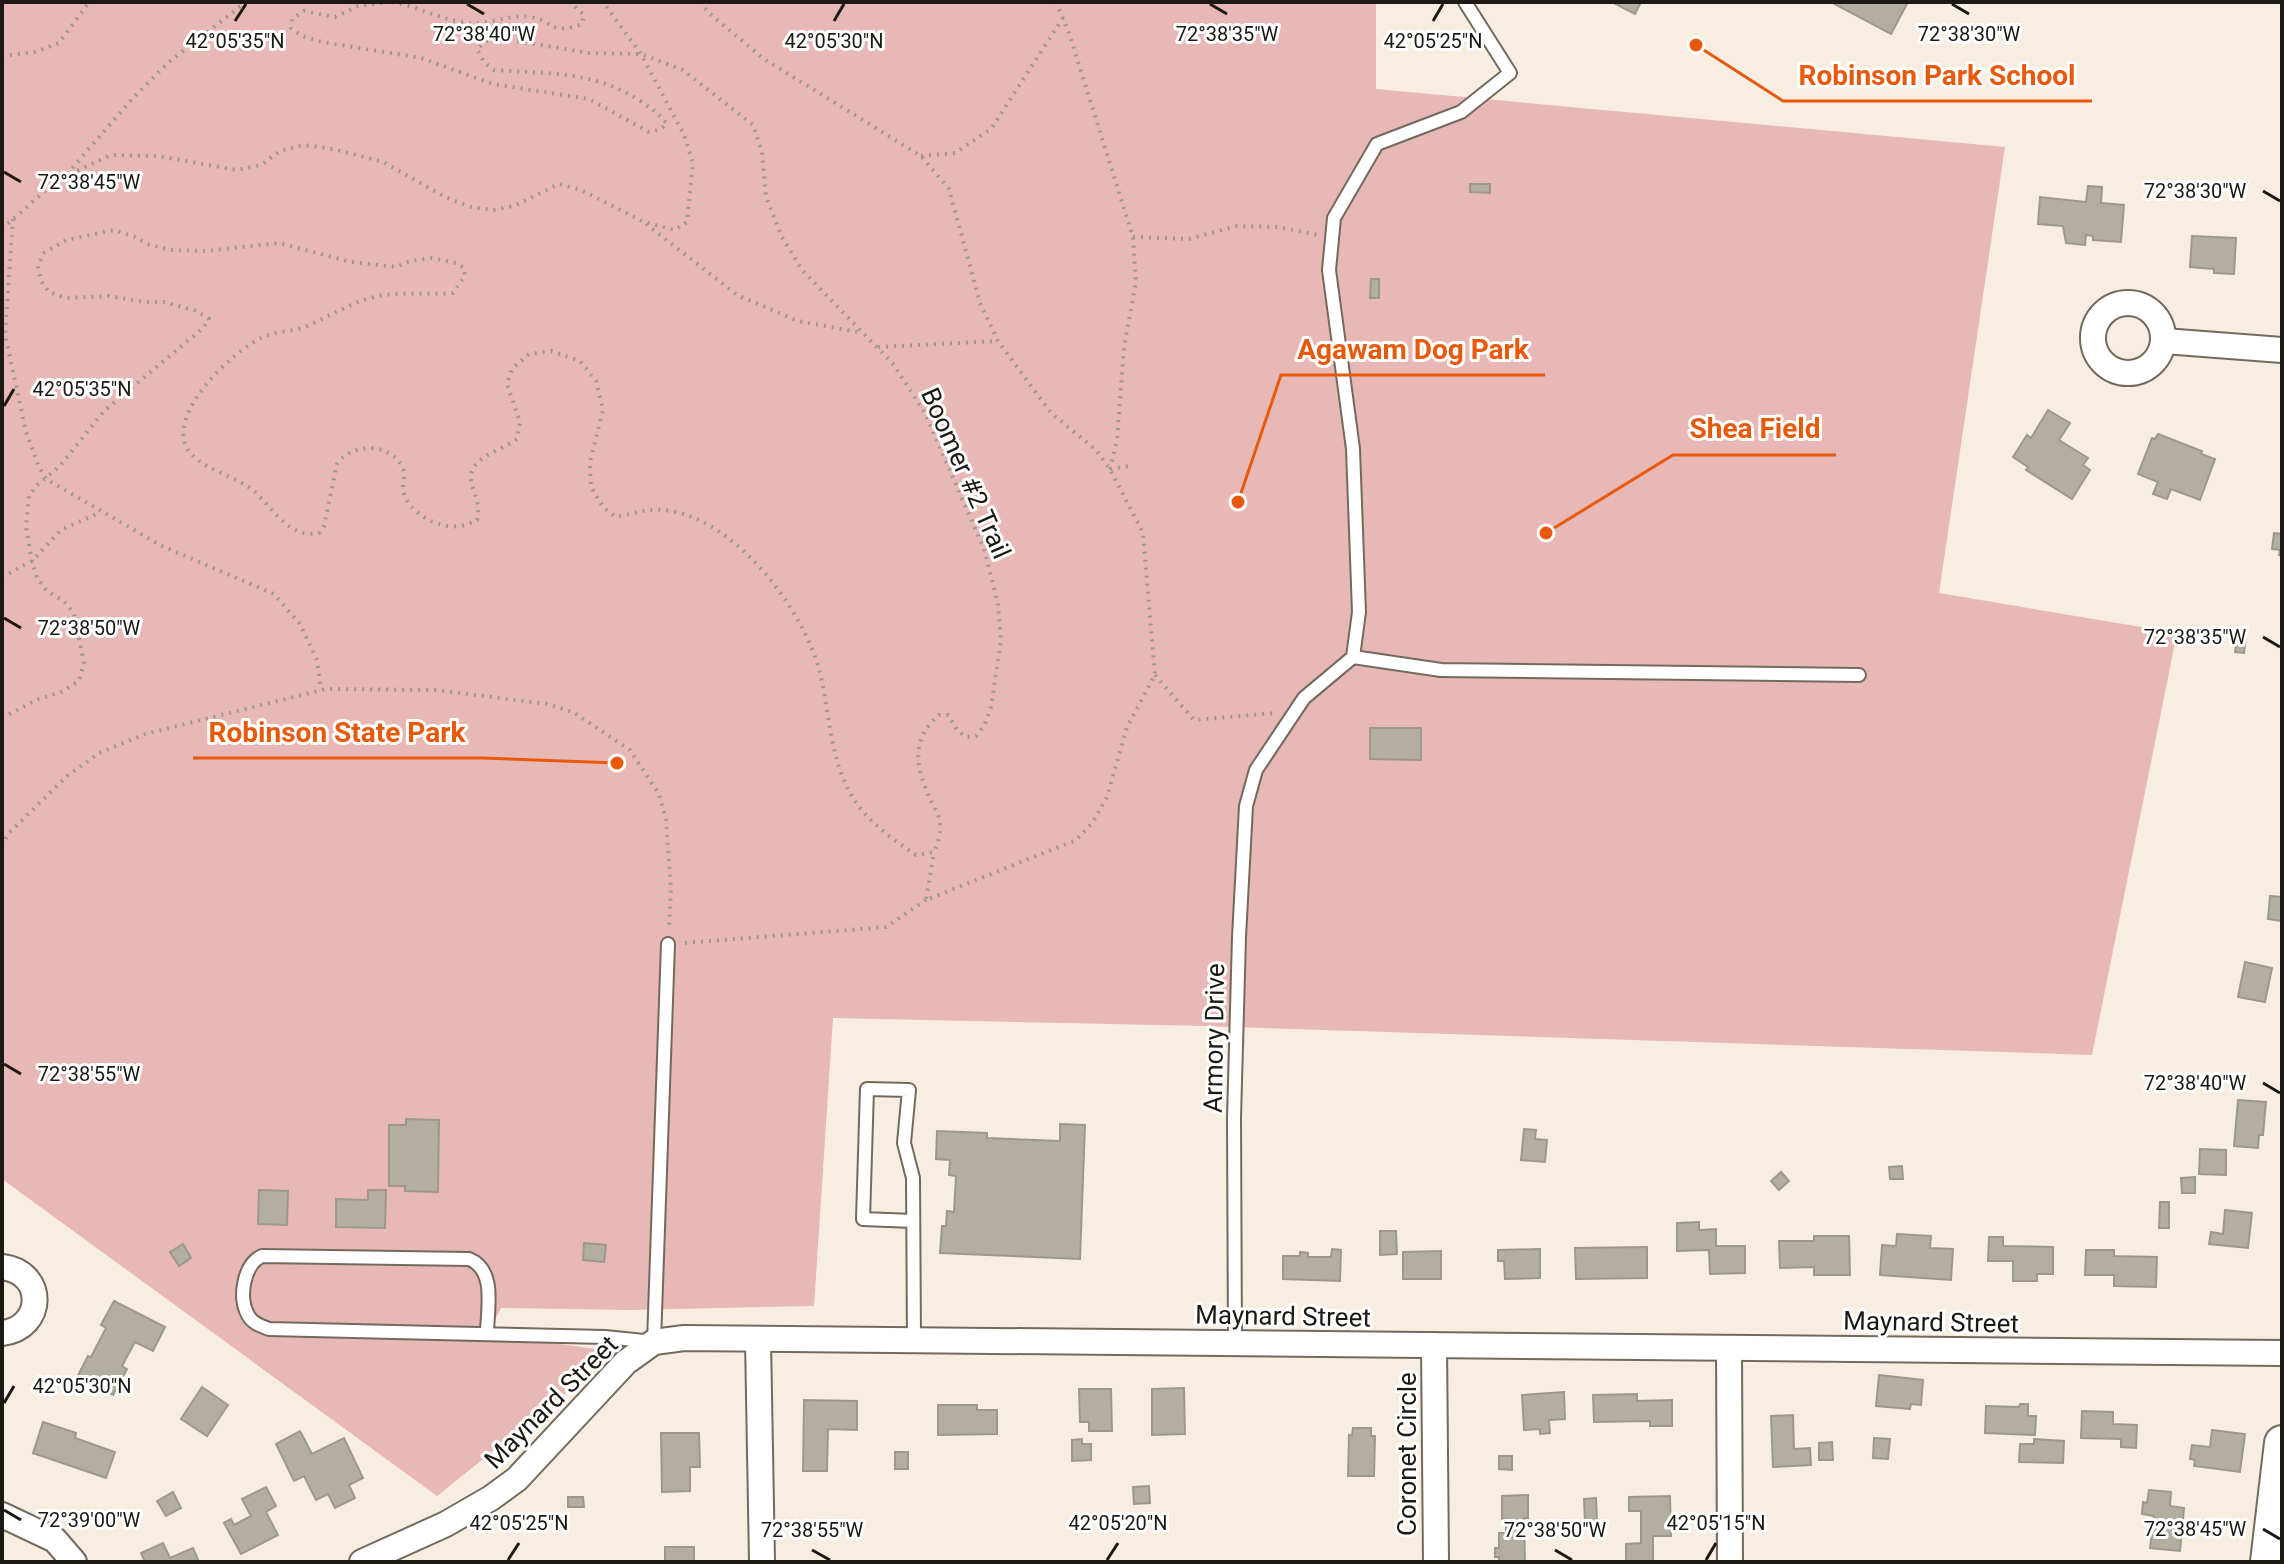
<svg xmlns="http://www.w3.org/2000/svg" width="2284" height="1564" viewBox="0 0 2284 1564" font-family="Roboto,sans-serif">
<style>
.green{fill:#e7b8b5}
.building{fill:#b2afa1;stroke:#9c998b;stroke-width:2}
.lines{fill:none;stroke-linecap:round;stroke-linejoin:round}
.service-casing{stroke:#736a5f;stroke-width:16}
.minor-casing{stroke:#736a5f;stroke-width:28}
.secondary-casing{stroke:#736a5f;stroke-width:38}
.path{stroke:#a19990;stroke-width:4;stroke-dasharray:2 6;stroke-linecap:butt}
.service{stroke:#fff;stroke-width:12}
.minor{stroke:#fff;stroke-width:24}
.secondary{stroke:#fff;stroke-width:34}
.ticks{fill:none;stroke:#1c1914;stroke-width:3}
.labels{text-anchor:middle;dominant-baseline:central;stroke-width:6;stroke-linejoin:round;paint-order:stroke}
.street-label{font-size:26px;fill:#1c1914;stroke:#fff}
.ticks-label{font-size:20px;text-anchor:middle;fill:#1c1914;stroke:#fff;stroke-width:6;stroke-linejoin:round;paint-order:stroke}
.leader{fill:none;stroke:#e8590c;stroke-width:3}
.callout-dot{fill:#e8590c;stroke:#fff;stroke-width:3}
.callout-label{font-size:28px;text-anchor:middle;font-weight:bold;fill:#e8590c;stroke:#fff;stroke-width:6;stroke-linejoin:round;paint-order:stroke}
</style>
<rect width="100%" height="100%" fill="#f8ede1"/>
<polygon class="green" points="2,2 1376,2 1376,89 2005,147 1939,593 2177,633 2092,1055 1204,1026 833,1018 814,1306 629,1310 501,1308 488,1334 617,1352 437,1496 2,1179"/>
<g class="building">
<polygon points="1612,2 1641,2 1635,14"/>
<polygon points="1831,2 1908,2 1891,34"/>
<polygon points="1470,184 1490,184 1490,193 1470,192"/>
<polygon points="2088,186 2102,187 2101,203 2124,205 2121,242 2093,240 2093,236 2086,235 2085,245 2066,243 2063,226 2038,224 2040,197 2086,202"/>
<polygon points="2192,236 2236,238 2234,274 2214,273 2214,269 2190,267"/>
<polygon points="1371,279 1379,279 1379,298 1370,298"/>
<polygon points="2048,410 2070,423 2059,440 2088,458 2083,465 2090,470 2072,499 2026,470 2028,467 2013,457 2027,435 2031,438"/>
<polygon points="2158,434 2202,451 2201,454 2215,459 2200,500 2171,489 2167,499 2153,494 2158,482 2138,474 2152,438 2155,439"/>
<polygon points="2274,533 2282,534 2282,556 2279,555 2280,550 2272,549"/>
<polygon points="2237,635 2246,636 2244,653 2235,652"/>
<polygon points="1370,728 1421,728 1421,760 1370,759"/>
<polygon points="2270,896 2282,897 2282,921 2268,919"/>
<polygon points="2245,962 2272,968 2265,1002 2238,997"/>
<polygon points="2238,1100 2266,1102 2263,1135 2259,1135 2258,1148 2234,1146"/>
<polygon points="406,1119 439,1120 438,1192 405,1191 405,1186 389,1186 389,1125 406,1125"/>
<polygon points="1060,1124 1085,1125 1080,1259 940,1253 942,1226 946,1226 947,1211 954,1212 956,1176 949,1175 950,1160 936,1159 937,1131 987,1133 987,1138 1060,1141"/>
<polygon points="1524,1129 1536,1130 1535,1139 1547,1140 1545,1162 1521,1160"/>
<polygon points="2200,1149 2226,1150 2226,1175 2199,1174"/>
<polygon points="1902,1166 1903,1179 1890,1179 1889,1167"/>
<polygon points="1781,1172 1789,1181 1779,1190 1771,1181"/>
<polygon points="2195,1177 2195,1193 2182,1193 2181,1178"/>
<polygon points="259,1190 288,1191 287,1225 258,1224"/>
<polygon points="368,1190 386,1190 385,1228 336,1227 336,1199 368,1200"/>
<polygon points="2160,1202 2169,1202 2169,1228 2159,1228"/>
<polygon points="2225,1210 2252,1213 2248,1248 2209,1244 2211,1232 2223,1234"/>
<polygon points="1699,1222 1699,1230 1716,1229 1716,1246 1745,1246 1745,1273 1710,1274 1709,1250 1677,1251 1677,1223"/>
<polygon points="1380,1231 1396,1231 1397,1254 1380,1255"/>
<polygon points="1897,1234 1931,1236 1930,1248 1953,1249 1951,1280 1880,1275 1882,1245 1896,1246"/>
<polygon points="1814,1236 1849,1236 1850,1275 1814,1275 1814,1267 1780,1268 1779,1241 1814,1241"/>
<polygon points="1989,1237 2003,1237 2003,1246 2053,1247 2053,1274 2037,1274 2037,1281 2013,1281 2013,1261 1988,1261"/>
<polygon points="584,1243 606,1245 604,1262 583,1260"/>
<polygon points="183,1244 191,1258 179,1266 170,1252"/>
<polygon points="1647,1247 1647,1278 1576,1279 1575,1248"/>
<polygon points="1332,1249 1341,1250 1340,1281 1283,1279 1283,1256 1300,1256 1300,1252 1308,1253 1308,1257 1331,1257"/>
<polygon points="1540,1249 1540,1278 1505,1279 1504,1261 1498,1261 1498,1250"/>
<polygon points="2086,1250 2114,1250 2114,1256 2157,1257 2156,1287 2114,1286 2114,1275 2085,1275"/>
<polygon points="1441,1251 1441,1279 1403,1279 1403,1252"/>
<polygon points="114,1301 165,1327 153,1351 135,1342 122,1366 127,1369 113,1395 77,1377 88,1356 91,1357 106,1328 101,1325"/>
<polygon points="1879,1375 1923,1380 1921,1405 1911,1404 1910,1409 1876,1406"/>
<polygon points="202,1387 228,1405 207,1436 181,1419"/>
<polygon points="1184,1388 1185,1434 1152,1435 1152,1389"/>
<polygon points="1079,1389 1111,1389 1112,1431 1089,1431 1089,1422 1080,1422"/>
<polygon points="1564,1392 1565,1419 1549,1420 1550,1433 1540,1434 1540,1429 1524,1430 1522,1395"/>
<polygon points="1637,1394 1637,1401 1672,1400 1672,1426 1650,1426 1650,1421 1594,1422 1593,1395"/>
<polygon points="804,1400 857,1401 857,1430 828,1429 827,1471 803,1471"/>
<polygon points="2020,1404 2028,1404 2028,1416 2036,1416 2035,1435 1985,1433 1986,1406 2019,1407"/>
<polygon points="938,1405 977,1405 977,1410 997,1410 997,1434 938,1435"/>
<polygon points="2082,1411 2113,1412 2113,1424 2137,1425 2136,1448 2121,1447 2121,1439 2081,1438"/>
<polygon points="1793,1415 1794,1449 1810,1448 1811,1465 1773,1467 1771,1416"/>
<polygon points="43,1422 76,1433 75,1438 115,1452 106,1478 33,1453"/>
<polygon points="1353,1428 1371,1428 1371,1436 1375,1436 1374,1476 1348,1476 1349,1435 1352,1436"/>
<polygon points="2212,1430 2245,1434 2240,1472 2194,1466 2195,1460 2190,1459 2192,1445 2210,1447"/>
<polygon points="300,1431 312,1454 344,1438 363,1478 349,1485 355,1498 335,1508 328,1494 316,1500 304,1476 294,1481 276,1444"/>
<polygon points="661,1433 699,1433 700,1467 690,1467 690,1491 662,1492"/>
<polygon points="1874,1438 1890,1439 1888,1459 1873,1458"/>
<polygon points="1082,1439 1082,1444 1091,1444 1091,1460 1072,1461 1072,1440"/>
<polygon points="2034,1439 2064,1441 2063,1463 2019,1462 2020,1444 2034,1444"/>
<polygon points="1832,1442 1833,1460 1819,1460 1819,1443"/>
<rect x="895" y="1452" width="13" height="17"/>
<polygon points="1499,1456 1512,1456 1512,1470 1499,1469"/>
<polygon points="1149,1486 1150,1503 1134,1504 1133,1487"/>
<polygon points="266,1487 276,1506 266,1512 278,1535 241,1554 224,1523 231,1519 234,1525 251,1516 242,1499"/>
<polygon points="2149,1490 2171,1492 2170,1506 2184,1508 2180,1551 2150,1548 2154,1516 2142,1514 2143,1502 2147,1503"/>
<polygon points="173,1492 181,1508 166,1516 157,1501"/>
<polygon points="1528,1495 1528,1518 1524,1518 1525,1562 1499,1562 1499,1557 1495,1557 1495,1548 1499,1548 1499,1533 1506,1533 1506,1519 1502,1519 1502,1496"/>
<polygon points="1670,1496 1671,1536 1653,1536 1653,1562 1626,1562 1626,1544 1641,1543 1641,1511 1629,1511 1629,1497"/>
<polygon points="568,1497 583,1497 584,1507 568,1507"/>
<polygon points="1596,1498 1597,1522 1585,1523 1584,1499"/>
<polygon points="163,1543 170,1558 193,1548 199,1562 145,1562 141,1553"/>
<rect x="665" y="1547" width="29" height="15"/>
</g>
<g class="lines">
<g class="service-casing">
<g id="service">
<polyline points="1353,657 1441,670 1859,675"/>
<polyline points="913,1221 863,1219 867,1089 909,1090 904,1143 913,1178 914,1340"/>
<path d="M487,1334C487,1310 497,1270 469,1259L262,1256C244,1264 238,1297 248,1315C252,1323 261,1326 269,1329L605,1337L654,1342L668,944"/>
<polyline points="1235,1343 1234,1118 1239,937 1246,806 1256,770 1304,698 1353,657 1359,612 1353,449 1329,270 1334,218 1377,144 1461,112 1510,73 1465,2"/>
</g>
</g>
<g class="minor-casing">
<g id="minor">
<circle cx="2128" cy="338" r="35"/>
<polyline points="2164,341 2282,350"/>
<path d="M2,1267C46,1272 45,1328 2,1333"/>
<polyline points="758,1339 762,1562"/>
<polyline points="1434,1345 1436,1562"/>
<polyline points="1729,1348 1730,1562"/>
<polyline points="2,1515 55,1540 74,1562"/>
<polyline points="362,1562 446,1524 491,1498 517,1479 626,1362 654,1342 684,1338 2282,1353"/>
</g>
</g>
<g class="secondary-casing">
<polyline id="secondary" points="2268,1562 2282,1443"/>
</g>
<g class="path">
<path d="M392,2C419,6 441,21 469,23C489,25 509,14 530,17C553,20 549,36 582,24L584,15L570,2"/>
<polyline points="700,2 709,13 764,59 921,156 949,189 980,303 998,341 1051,413 1096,450 1110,469 1143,533 1155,675 1127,727 1107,797 1093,822 1076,840 926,900 934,852"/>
<polyline points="1056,2 1069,33 1133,237 1136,282 1124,347 1117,440 1110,469"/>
<polyline points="2,56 35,52 59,43 89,2"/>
<polyline points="921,156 955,153 991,129 1063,18"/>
<polyline points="67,174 133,98 169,62 246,2"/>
<polyline points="13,219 5,334 26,432 38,465 46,479 162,546 274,594 300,624 317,660 321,690"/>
<polyline points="646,224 737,295 798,321 858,332"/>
<polyline points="2,229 57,180 111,155 157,156 237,170 261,165 280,151 303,145 333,149 383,162 445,197 471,207 493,210 514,206 559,184 581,190 644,222 675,230 687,222 693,163 684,135 641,54 603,2"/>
<polyline points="1133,237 1189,239 1237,226 1278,227 1318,235"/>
<polyline points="878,347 998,341"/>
<polyline points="1110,469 1129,466"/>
<polyline points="2,577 32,561 61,530 101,512"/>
<polyline points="1155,675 1194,720 1275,713"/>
<path d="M2,718L36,700L61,692L79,681L84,663L74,614L64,601L47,591L37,578L32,561L26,527L29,496L37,485L60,466L104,411L203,328L209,319L197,311L164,302H144L109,296L66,298L49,292L41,281L38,266L44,253L66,240L114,230L135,237L147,244L171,250L206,251L279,243L351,262L396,267L410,261L432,258L456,263L464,268L465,276L453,293C427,295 400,291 374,297C350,303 330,316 307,326C293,332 275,331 261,338C232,352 170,411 186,446C196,469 239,476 256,493C274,510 290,539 319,533L324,526L337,464C352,442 392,442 403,469C406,477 401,486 404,494C410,514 440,529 459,526C465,526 472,522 477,520C480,508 477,501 473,489C462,458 498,453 517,439L520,422L507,384L512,369L529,354L551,351L580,361L596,381L603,410L590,462L591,487L603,507L616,517C635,513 651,507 670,511C736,521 802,608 819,669C829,707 829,750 847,787C860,816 890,838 916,855L934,852C938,843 941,832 940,822C939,814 933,806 930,799C916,768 910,740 939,715H948L957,730L966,737L976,736L984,726L991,707L1001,640L998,604L984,549L925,413L893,364L802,270L782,237L766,197L762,152L753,125L683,70L641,54L589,53L504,39L488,40L477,49L484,62L494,70C547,74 591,70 639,100C650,108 659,113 667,124L659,130L649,132L589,99L493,84L421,58L322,42L302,36L291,28L292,19L304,11L335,17L358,6L388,2"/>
<polyline points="2,846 8,834 67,776 99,753 145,734 326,689 437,690 547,704 573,712 630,750 659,794 666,819 671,889 669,928"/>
<polyline points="685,943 886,927 926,900"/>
</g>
<use href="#service" class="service"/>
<use href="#minor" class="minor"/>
<use href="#secondary" class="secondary"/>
</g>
<path class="ticks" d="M467,4L484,14M1210,4L1227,14M1952,4L1969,14M235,21L246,4M834,21L844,4M1433,21L1443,4M4,172L21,182M2263,191L2280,201M4,406L14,389M4,618L21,628M2263,637L2280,647M4,1064L21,1074M2263,1083L2280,1093M4,1403L14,1386M4,1510L21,1520M2263,1529L2280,1539M812,1550L830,1560M1555,1550L1572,1560M508,1560L519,1543M1107,1560L1118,1543M1706,1560L1716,1543"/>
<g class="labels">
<g class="street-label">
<text transform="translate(966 473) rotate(66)">Boomer #2 Trail</text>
<text transform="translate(1214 1038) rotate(-89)">Armory Drive</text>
<text transform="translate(1283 1316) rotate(1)">Maynard Street</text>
<text transform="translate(1931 1322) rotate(1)">Maynard Street</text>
<text transform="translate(551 1402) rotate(-45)">Maynard Street</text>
<text transform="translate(1407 1454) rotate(-90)">Coronet Circle</text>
</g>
</g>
<g class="ticks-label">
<text x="484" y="41">72°38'40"W</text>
<text x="1227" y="41">72°38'35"W</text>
<text x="1969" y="41">72°38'30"W</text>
<text x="235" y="48">42°05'35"N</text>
<text x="834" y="48">42°05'30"N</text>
<text x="1433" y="48">42°05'25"N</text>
<text x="89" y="189">72°38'45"W</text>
<text x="2195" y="198">72°38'30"W</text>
<text x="82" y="396">42°05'35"N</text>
<text x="89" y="635">72°38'50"W</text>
<text x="2195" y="644">72°38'35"W</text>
<text x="89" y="1081">72°38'55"W</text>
<text x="2195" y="1090">72°38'40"W</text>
<text x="82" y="1393">42°05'30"N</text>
<text x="89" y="1527">72°39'00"W</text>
<text x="519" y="1530">42°05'25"N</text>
<text x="1118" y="1530">42°05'20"N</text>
<text x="1716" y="1530">42°05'15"N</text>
<text x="2195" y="1536">72°38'45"W</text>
<text x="812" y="1537">72°38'55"W</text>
<text x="1555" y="1537">72°38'50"W</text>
</g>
<path class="leader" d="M1696 45L1783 101H2092M1238 502L1281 375H1545M1546 533L1673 455H1836M617 763L482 758H193"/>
<g class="callout-dot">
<circle cx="1696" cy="45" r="8"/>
<circle cx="1238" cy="502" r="8"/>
<circle cx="1546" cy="533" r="8"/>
<circle cx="617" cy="763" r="8"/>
</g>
<g class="callout-label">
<text x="1937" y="85">Robinson Park School</text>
<text x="1413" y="359">Agawam Dog Park</text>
<text x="1755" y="438">Shea Field</text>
<text x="337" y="742">Robinson State Park</text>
</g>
<rect width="2284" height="1564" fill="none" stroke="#1c1914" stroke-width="8"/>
</svg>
